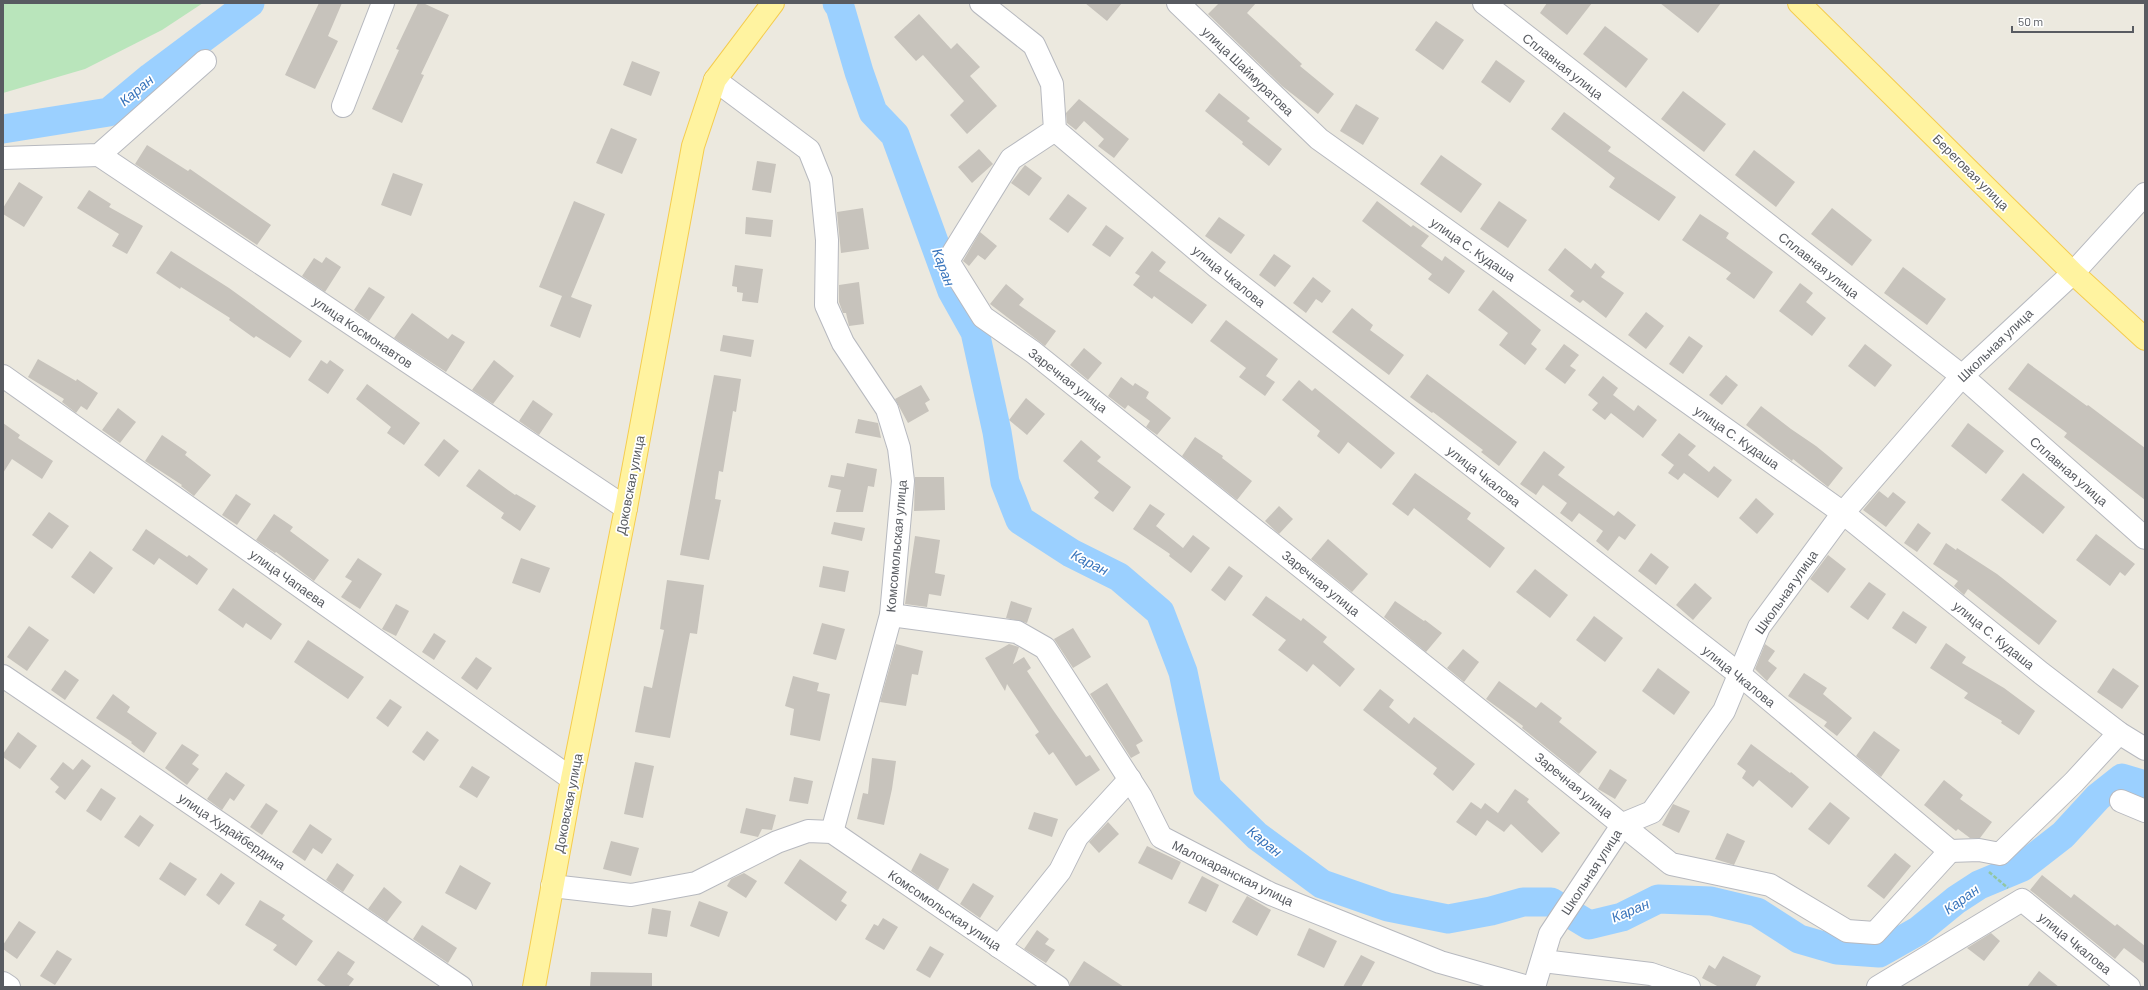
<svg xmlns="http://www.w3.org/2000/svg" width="2148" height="990" viewBox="0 0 2148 990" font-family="Barlow,sans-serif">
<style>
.green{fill:#b9e5bb}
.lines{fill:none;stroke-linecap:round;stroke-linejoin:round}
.river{stroke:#9bd0ff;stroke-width:29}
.building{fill:#c7c3bc}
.minor-casing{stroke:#b7b9bf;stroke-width:24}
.major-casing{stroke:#f5cc4e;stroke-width:24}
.path{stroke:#92c6a2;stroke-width:2.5;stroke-dasharray:4 2;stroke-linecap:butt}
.minor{stroke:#fff;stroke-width:22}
.major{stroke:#fff3a0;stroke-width:22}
.labels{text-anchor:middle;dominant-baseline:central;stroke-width:3.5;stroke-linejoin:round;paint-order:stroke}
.street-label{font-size:13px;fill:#585b61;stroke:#fff}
.water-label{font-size:14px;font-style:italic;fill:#3975bc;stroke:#fff}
</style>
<rect width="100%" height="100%" fill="#ece9df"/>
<polygon class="green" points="3,3 203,3 162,30 85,69 3,93"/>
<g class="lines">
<g class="river">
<polyline points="837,3 840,7 859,72 873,112 895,135 952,291 975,332 997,432 1005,482 1020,520 1071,553 1119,577 1160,612 1183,672 1207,787 1257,836 1322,884 1388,907 1448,919 1491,911 1523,902 1551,902 1589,925 1622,917 1658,899 1711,901 1757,912 1799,939 1837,950 1879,953 1918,931 1956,900 1979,885 2022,867 2063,835 2098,797 2122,778 2145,785"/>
<polyline points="3,129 109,112 151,77 250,3"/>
</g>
</g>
<g class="building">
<polygon points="319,3 342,3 328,36 338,41 315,89 285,75"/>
<polygon points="418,3 423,3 449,15 421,74 424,75 402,123 372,109 399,50 396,49"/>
<polygon points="1085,3 1122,3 1107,21"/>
<polygon points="1219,3 1256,3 1247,13 1302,64 1300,66 1334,94 1318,114 1282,86 1208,14"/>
<polygon points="1547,3 1592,3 1567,35 1540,13"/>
<polygon points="1660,3 1721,3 1698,33"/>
<polygon points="919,14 951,49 957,43 980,67 970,76 997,106 967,134 950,115 964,101 923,55 916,61 894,37"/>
<polygon points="1436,21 1464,40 1443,70 1415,50"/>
<polygon points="1605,26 1648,59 1626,88 1583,54"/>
<polygon points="1496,60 1525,81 1510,103 1481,82"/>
<polygon points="632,61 660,72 651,96 623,85"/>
<polygon points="1683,91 1726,124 1704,152 1661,119"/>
<polygon points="1219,93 1250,118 1247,121 1282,149 1269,166 1242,144 1243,142 1205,111"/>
<polygon points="1079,99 1129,139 1114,158 1098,146 1104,139 1084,121 1076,130 1067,123 1066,113"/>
<polygon points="1356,104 1379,118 1363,145 1340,131"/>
<polygon points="1564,112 1611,147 1608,151 1676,197 1659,221 1609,187 1615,178 1551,129"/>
<polygon points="611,128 637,139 622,174 596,163"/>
<polygon points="147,145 188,171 190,169 271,225 257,245 135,164"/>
<polygon points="979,149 993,164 972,183 958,167"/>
<polygon points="1754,150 1795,182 1776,207 1735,175"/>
<polygon points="1441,155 1482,184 1461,213 1420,184"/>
<polygon points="757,161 776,164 771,193 752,190"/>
<polygon points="1025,165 1042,178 1029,196 1011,183"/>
<polygon points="393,173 423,184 411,216 381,205"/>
<polygon points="19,182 43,197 24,227 3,214 3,208"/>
<polygon points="89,190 111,204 109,207 143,226 127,254 112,246 119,234 77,208"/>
<polygon points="1068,194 1087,208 1068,233 1049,219"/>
<polygon points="574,201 605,214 571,297 592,305 580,338 550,326 562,296 539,287"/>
<polygon points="1377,201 1411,227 1413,225 1429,236 1421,246 1442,261 1445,256 1465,271 1449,294 1428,279 1432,274 1362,221"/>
<polygon points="1499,201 1527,220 1508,248 1480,229"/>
<polygon points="863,208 869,249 841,253 837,212"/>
<polygon points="1832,208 1872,240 1852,266 1811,234"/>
<polygon points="1700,214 1729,233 1726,238 1773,272 1754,299 1726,279 1731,273 1682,240"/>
<polygon points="746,217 773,220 771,237 745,234"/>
<polygon points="1219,217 1245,235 1231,254 1205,236"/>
<polygon points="1106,225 1124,238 1110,257 1092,245"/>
<polygon points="980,232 997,246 985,260 978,255 969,266 963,261"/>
<polygon points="1565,248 1591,269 1595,263 1605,272 1601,277 1624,293 1606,318 1583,300 1580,303 1570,296 1574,291 1548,270"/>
<polygon points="171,251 229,288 302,341 290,358 256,336 254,338 229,320 230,318 181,287 180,289 156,273"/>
<polygon points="1152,251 1166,262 1159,271 1207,305 1192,324 1154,296 1152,299 1133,285 1140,276 1135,273"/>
<polygon points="1274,254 1291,266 1275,287 1259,275"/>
<polygon points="326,257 341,267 325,292 302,276 314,258 322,263"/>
<polygon points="735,265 763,269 758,303 742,301 743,293 737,292 737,287 732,286"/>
<polygon points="1903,267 1946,299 1927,325 1884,293"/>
<polygon points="1313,277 1331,291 1322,303 1316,299 1306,313 1293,303"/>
<polygon points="859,282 864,324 849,326 846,313 843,313 839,302 839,285"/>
<polygon points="1800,283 1813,293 1806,302 1826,318 1812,336 1779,311"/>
<polygon points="1006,284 1024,299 1019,305 1056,331 1045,346 990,304"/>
<polygon points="369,287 385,297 369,321 354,310"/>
<polygon points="1493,290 1541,330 1531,344 1537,349 1525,365 1499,345 1508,333 1478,310"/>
<polygon points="1352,308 1373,325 1370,330 1404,355 1389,375 1332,332"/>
<polygon points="1646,312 1664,326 1646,349 1628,335"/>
<polygon points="412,313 448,339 452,334 465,342 446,372 394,338"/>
<polygon points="1226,320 1278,359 1266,376 1275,382 1265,396 1239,377 1246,368 1210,341"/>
<polygon points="723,335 754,340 751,357 720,351"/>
<polygon points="1689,336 1703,346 1683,374 1669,364"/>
<polygon points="1564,344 1579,355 1570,366 1576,370 1565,384 1545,369"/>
<polygon points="1865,344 1892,365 1875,387 1848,366"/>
<polygon points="1084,348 1102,363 1088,380 1070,365"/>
<polygon points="38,359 76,381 77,379 98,393 87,410 81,406 76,413 62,402 64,399 28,377"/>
<polygon points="321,360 327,364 330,360 344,370 328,394 308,380"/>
<polygon points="494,360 514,376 493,404 472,390"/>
<polygon points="2028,363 2087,406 2088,405 2145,448 2145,500 2064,437 2067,433 2008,389"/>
<polygon points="1427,374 1517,442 1499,466 1481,452 1483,450 1433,412 1432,413 1410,397"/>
<polygon points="714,375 741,379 736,412 733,411 723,472 719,471 715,499 721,500 709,560 680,555"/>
<polygon points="1726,375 1738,385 1722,405 1709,395"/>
<polygon points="1603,376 1618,388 1613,395 1634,411 1638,405 1657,420 1643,438 1611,413 1605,420 1592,410 1598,403 1588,395"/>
<polygon points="1121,377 1133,386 1135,383 1149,392 1146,398 1171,418 1157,435 1146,427 1150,421 1128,405 1125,409 1108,396"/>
<polygon points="1299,380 1312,391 1315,388 1395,453 1381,469 1348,442 1339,454 1317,436 1320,431 1282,400"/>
<polygon points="367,384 420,423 404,445 387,433 391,427 356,399"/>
<polygon points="921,385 930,400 925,403 929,411 908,423 895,399"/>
<polygon points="1026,398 1045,414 1027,435 1009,420"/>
<polygon points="533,400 553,414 539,435 519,421"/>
<polygon points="1761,406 1791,429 1816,446 1843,468 1828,487 1793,459 1792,461 1746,425"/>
<polygon points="118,408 136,422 120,443 102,430"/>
<polygon points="858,419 878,423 881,438 855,433"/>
<polygon points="3,423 20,435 18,438 53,461 42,479 12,459 3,473"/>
<polygon points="1968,423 2004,451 1986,474 1951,446"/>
<polygon points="1679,433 1696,446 1688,455 1709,472 1714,466 1732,480 1718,498 1684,473 1678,480 1668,473 1674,465 1661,455"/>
<polygon points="162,435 187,452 185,455 211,475 194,496 181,486 182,485 145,461"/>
<polygon points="1195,437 1223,456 1222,458 1252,481 1237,500 1182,456"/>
<polygon points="444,439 459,451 439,477 424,465"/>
<polygon points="1081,440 1101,457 1097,461 1131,487 1113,512 1094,498 1099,492 1063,461"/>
<polygon points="1544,451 1565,467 1558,475 1614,516 1618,511 1636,525 1625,540 1619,536 1608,551 1596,541 1603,531 1579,513 1572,522 1560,513 1567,503 1543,485 1536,495 1520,484"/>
<polygon points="847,463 877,469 874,487 868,486 863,512 836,512 841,490 828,487 831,475 844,477"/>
<polygon points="479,469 515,495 516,494 536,506 520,531 501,518 504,513 466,486"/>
<polygon points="1415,473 1471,513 1467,519 1505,548 1490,568 1414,508 1408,516 1392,504"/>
<polygon points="2023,473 2065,507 2043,534 2001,500"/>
<polygon points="915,477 944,477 945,510 914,511"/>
<polygon points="1879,491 1888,498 1893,492 1906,502 1886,527 1863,510"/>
<polygon points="236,494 251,504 237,525 222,515"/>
<polygon points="1756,498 1774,514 1757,534 1739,518"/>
<polygon points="1150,504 1165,514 1156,526 1183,548 1193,535 1210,548 1191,573 1169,556 1170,554 1133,529"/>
<polygon points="1279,506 1293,519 1279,534 1265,521"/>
<polygon points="49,512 69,526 52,549 32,535"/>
<polygon points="274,514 293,527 290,531 329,560 314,581 276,552 275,553 256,540"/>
<polygon points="834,522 865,528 862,541 831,534"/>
<polygon points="1918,523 1931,533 1917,552 1904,543"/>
<polygon points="146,529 187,557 189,555 208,569 197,585 159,558 154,565 132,550"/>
<polygon points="2096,534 2135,564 2125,576 2120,572 2110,586 2076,560"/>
<polygon points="915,536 940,540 935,573 945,575 941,596 929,594 927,607 905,604"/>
<polygon points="1328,539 1368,574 1352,592 1311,559"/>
<polygon points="1946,543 1956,550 1957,548 1997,574 2057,621 2039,645 1968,589 1964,595 1954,586 1958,581 1933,564"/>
<polygon points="90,551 113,568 94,594 71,577"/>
<polygon points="1651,553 1669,567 1656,585 1638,571"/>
<polygon points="1828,555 1846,569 1828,593 1810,579"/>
<polygon points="358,558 382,574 360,609 341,597 352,581 345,577"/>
<polygon points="521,558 550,568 540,593 512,583"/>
<polygon points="823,566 849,571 845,592 819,587"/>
<polygon points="1229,566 1243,576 1225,601 1211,590"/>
<polygon points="1535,569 1568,595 1550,618 1516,592"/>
<polygon points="667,580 704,585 697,634 690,633 670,738 635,732 644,686 652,688 664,630 660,629"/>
<polygon points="1869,582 1886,594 1868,620 1850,607"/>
<polygon points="1695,583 1712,598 1693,620 1676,605"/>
<polygon points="233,588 282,624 271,640 246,623 243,628 218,610"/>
<polygon points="1266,596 1301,621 1303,618 1327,637 1323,642 1355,669 1340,687 1313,664 1307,672 1278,650 1286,640 1252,615"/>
<polygon points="1011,601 1032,608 1027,623 1006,618"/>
<polygon points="1395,601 1424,621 1425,620 1442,633 1426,652 1384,617"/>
<polygon points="396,604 409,611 396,636 382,629"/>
<polygon points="1903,611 1927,627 1916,644 1892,628"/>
<polygon points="1594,616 1623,638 1605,662 1576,640"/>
<polygon points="822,623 845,629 836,660 813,654"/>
<polygon points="29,626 49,640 27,671 7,657"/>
<polygon points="1073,628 1091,657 1073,668 1054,639"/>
<polygon points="434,633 446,641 434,660 422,652"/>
<polygon points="308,640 364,677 348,699 294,662"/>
<polygon points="1946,643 1966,657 1962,663 2004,688 2035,711 2019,735 2001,723 2002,721 1964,698 1968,693 1930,668"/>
<polygon points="896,644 923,651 918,675 912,674 906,706 880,702"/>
<polygon points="1009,644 1019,647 1013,664 1024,657 1031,668 1027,671 1053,710 1086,757 1090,755 1100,770 1076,786 1053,752 1049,755 1035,735 1039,732 1007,684 1005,691 985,658"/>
<polygon points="1765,644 1775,651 1768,661 1777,668 1767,681 1755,669"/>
<polygon points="1463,649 1479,662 1464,682 1447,668"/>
<polygon points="476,657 492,668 477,690 461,678"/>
<polygon points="1658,668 1690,692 1674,715 1642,691"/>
<polygon points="2113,668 2139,686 2122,709 2097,692"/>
<polygon points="65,670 79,680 65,700 51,690"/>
<polygon points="1804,673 1827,688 1823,694 1852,718 1837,736 1824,726 1827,722 1788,696"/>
<polygon points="793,676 819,683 817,691 830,694 820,741 790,735 794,709 785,706"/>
<polygon points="1499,681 1536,708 1541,702 1562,718 1559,722 1597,752 1579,774 1522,728 1523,726 1486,699"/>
<polygon points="1107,683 1143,741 1136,745 1140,753 1131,758 1090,694"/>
<polygon points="1380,689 1394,700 1389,707 1409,724 1414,717 1475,764 1453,791 1433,774 1437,768 1363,710"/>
<polygon points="113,694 130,707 127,712 157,733 144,753 131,743 132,742 96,718"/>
<polygon points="390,699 402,707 388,727 376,718"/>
<polygon points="427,731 439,740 424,761 412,752"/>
<polygon points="1874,731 1900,750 1881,777 1856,756"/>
<polygon points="18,732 37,746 20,769 3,757 3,754"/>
<polygon points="182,744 199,755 192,764 199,769 187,785 165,768"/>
<polygon points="1751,744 1790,773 1791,772 1809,787 1792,808 1759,780 1753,787 1742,778 1746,771 1737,764"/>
<polygon points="872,758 896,761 892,789 884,825 857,819 863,793 868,794"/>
<polygon points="82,759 91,766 65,800 55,792 59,787 50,779 63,762 73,770"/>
<polygon points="635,762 654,766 643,818 624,814"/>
<polygon points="472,766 490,777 477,798 459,787"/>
<polygon points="1610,769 1627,780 1615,799 1598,789"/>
<polygon points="226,772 245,785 234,801 230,798 222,810 207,799"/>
<polygon points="794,777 813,781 808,804 789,801"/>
<polygon points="1944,780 1963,795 1960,799 1992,822 1980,838 1970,838 1958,829 1956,831 1924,805"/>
<polygon points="101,788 116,798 101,821 86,811"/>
<polygon points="1515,789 1529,799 1527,802 1560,833 1542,853 1511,824 1504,832 1487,820 1476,836 1456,822 1471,802 1481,809 1485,803 1498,813"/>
<polygon points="1830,802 1850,818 1829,845 1808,829"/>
<polygon points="266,803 278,811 262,835 250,827"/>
<polygon points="1673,804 1690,811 1679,833 1662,825"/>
<polygon points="746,808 776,815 772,830 762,829 758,837 740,833"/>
<polygon points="1034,812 1058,819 1052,837 1028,829"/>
<polygon points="140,815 154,825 139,847 124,837"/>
<polygon points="1108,822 1119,834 1099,853 1089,842"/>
<polygon points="310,824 332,839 322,854 313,848 305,861 292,852"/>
<polygon points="1727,833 1745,841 1734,865 1715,859"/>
<polygon points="611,841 639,848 631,876 603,869"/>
<polygon points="1147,846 1181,862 1172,880 1138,863"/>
<polygon points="920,853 949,869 938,890 911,871"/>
<polygon points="1895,853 1911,866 1884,899 1867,886"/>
<polygon points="800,859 847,892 841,901 847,905 836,921 784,883"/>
<polygon points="170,862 197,879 185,896 159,879"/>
<polygon points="337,863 354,875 343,892 326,880"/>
<polygon points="460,865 491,883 476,910 445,893"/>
<polygon points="221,873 235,883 219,905 206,895"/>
<polygon points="744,873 757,881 746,898 727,886 731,879"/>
<polygon points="2042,875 2071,898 2074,894 2115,926 2117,924 2145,946 2145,964 2124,948 2115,959 2030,890"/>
<polygon points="1202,876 1219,885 1206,912 1188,903"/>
<polygon points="973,883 994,896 980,918 960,904"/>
<polygon points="384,887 402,902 387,922 368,909"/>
<polygon points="1247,896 1271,910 1257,936 1232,922"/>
<polygon points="260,900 285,915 282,919 313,941 296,966 273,950 277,945 245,925"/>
<polygon points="699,901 728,912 719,937 690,926"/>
<polygon points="652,908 671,911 667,937 648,934"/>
<polygon points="883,918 898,927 884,950 865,939 874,924 878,926"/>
<polygon points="19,921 36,932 17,959 3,949 3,945"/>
<polygon points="422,925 457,948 448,963 413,939"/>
<polygon points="1309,928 1337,941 1324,968 1297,955"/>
<polygon points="1037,930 1049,939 1045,944 1055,950 1046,963 1024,949"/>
<polygon points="1991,933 2000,941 1984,961 1967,948"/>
<polygon points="930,946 944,954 930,978 916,970"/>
<polygon points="57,950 72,959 55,985 40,976"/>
<polygon points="338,951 355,962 347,974 354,979 348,987 327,987 317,980"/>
<polygon points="1361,955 1375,962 1361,987 1343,987"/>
<polygon points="1723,956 1761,976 1755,987 1719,987 1702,978 1709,965 1715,969"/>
<polygon points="1084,961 1124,987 1070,987 1070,983"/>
<polygon points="2039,971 2059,987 2027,987"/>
<polygon points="591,972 652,973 652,987 590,987"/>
</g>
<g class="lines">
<g class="minor-casing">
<g id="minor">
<polyline points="981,3 1034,45 1052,84 1055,130 1217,267 1739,674 1950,851 1875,933 1847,931 1770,885 1671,864 1033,352 983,317 948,261 1011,159 1055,130"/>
<polyline points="1178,3 1319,139 1843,513 2041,673 2119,733 2145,749"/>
<polyline points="1484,3 1962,376 2145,538"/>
<polyline points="715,80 809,150 821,180 827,240 826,305 843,343 887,409 899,448 903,481 891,615 832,832"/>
<polyline points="343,106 383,3"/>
<polyline points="99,155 626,508"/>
<polyline points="3,158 99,155 205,61"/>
<polyline points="3,376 572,779"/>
<polyline points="891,615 1017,632 1045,648 1141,797 1161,837 1271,894 1440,962 1528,987"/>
<polyline points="3,676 461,987"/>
<polyline points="2121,801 2145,811"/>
<polyline points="1950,851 1979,850 2000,854 2074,782 2119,733"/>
<polyline points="552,886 631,895 696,883 777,842 808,831 832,832 1058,987"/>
<polyline points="999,947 1060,871 1077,837 1130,779"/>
<polyline points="1543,961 1651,974 1689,987"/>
<polyline points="3,983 9,987"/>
<polyline points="1534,987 1550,934 1623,824 1652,812 1724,711 1759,627 1843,513 1962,376 2073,273 2145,194"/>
<polyline points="1878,987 2022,900 2129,987"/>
</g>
</g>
<g class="major-casing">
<g id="major">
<polyline points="1799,3 2073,273 2145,339"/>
<polyline points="534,987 572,779 626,508 693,146 715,80 773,3"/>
</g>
</g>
<polyline class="path" points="1989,872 2008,888"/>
<use href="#minor" class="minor"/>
<use href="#major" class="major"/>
</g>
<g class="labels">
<g class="street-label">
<text transform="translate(1563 66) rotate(38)">Сплавная улица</text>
<text transform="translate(1248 71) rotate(44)">улица Шаймуратова</text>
<text transform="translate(1971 172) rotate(45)">Береговая улица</text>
<text transform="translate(1473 249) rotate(35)">улица С. Кудаша</text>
<text transform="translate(1819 265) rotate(38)">Сплавная улица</text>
<text transform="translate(1229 276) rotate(39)">улица Чкалова</text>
<text transform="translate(363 332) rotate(34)">улица Космонавтов</text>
<text transform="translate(1995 345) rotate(-44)">Школьная улица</text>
<text transform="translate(1068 380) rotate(38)">Заречная улица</text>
<text transform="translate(1737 437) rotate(35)">улица С. Кудаша</text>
<text transform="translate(2069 471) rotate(41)">Сплавная улица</text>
<text transform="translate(1484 476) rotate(38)">улица Чкалова</text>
<text transform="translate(630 485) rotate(-79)">Доковская улица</text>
<text transform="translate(896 546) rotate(-85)">Комсомольская улица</text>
<text transform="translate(288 578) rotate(35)">улица Чапаева</text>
<text transform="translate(1321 583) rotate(39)">Заречная улица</text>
<text transform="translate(1786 592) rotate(-55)">Школьная улица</text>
<text transform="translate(1994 635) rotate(39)">улица С. Кудаша</text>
<text transform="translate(1739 676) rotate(39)">улица Чкалова</text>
<text transform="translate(1574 785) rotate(39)">Заречная улица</text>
<text transform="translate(568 803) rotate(-79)">Доковская улица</text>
<text transform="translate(232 831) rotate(34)">улица Худайбердина</text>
<text transform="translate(1591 872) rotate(-57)">Школьная улица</text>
<text transform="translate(1233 873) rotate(26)">Малокаранская улица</text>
<text transform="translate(945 910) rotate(34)">Комсомольская улица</text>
<text transform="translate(2075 943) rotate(39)">улица Чкалова</text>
</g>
<g class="water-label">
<text transform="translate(136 90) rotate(-40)">Каран</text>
<text transform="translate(944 267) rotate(70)">Каран</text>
<text transform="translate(1090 562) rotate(27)">Каран</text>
<text transform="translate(1265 841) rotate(39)">Каран</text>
<text transform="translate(1961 899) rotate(-36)">Каран</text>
<text transform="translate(1630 910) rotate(-23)">Каран</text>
</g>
</g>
<rect width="2148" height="990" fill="none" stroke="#585b61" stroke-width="8"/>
<path d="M2012 26v6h121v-6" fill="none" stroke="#585b61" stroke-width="2"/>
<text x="2018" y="26" font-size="12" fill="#585b61" stroke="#ffffff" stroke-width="3" paint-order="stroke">50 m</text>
</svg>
